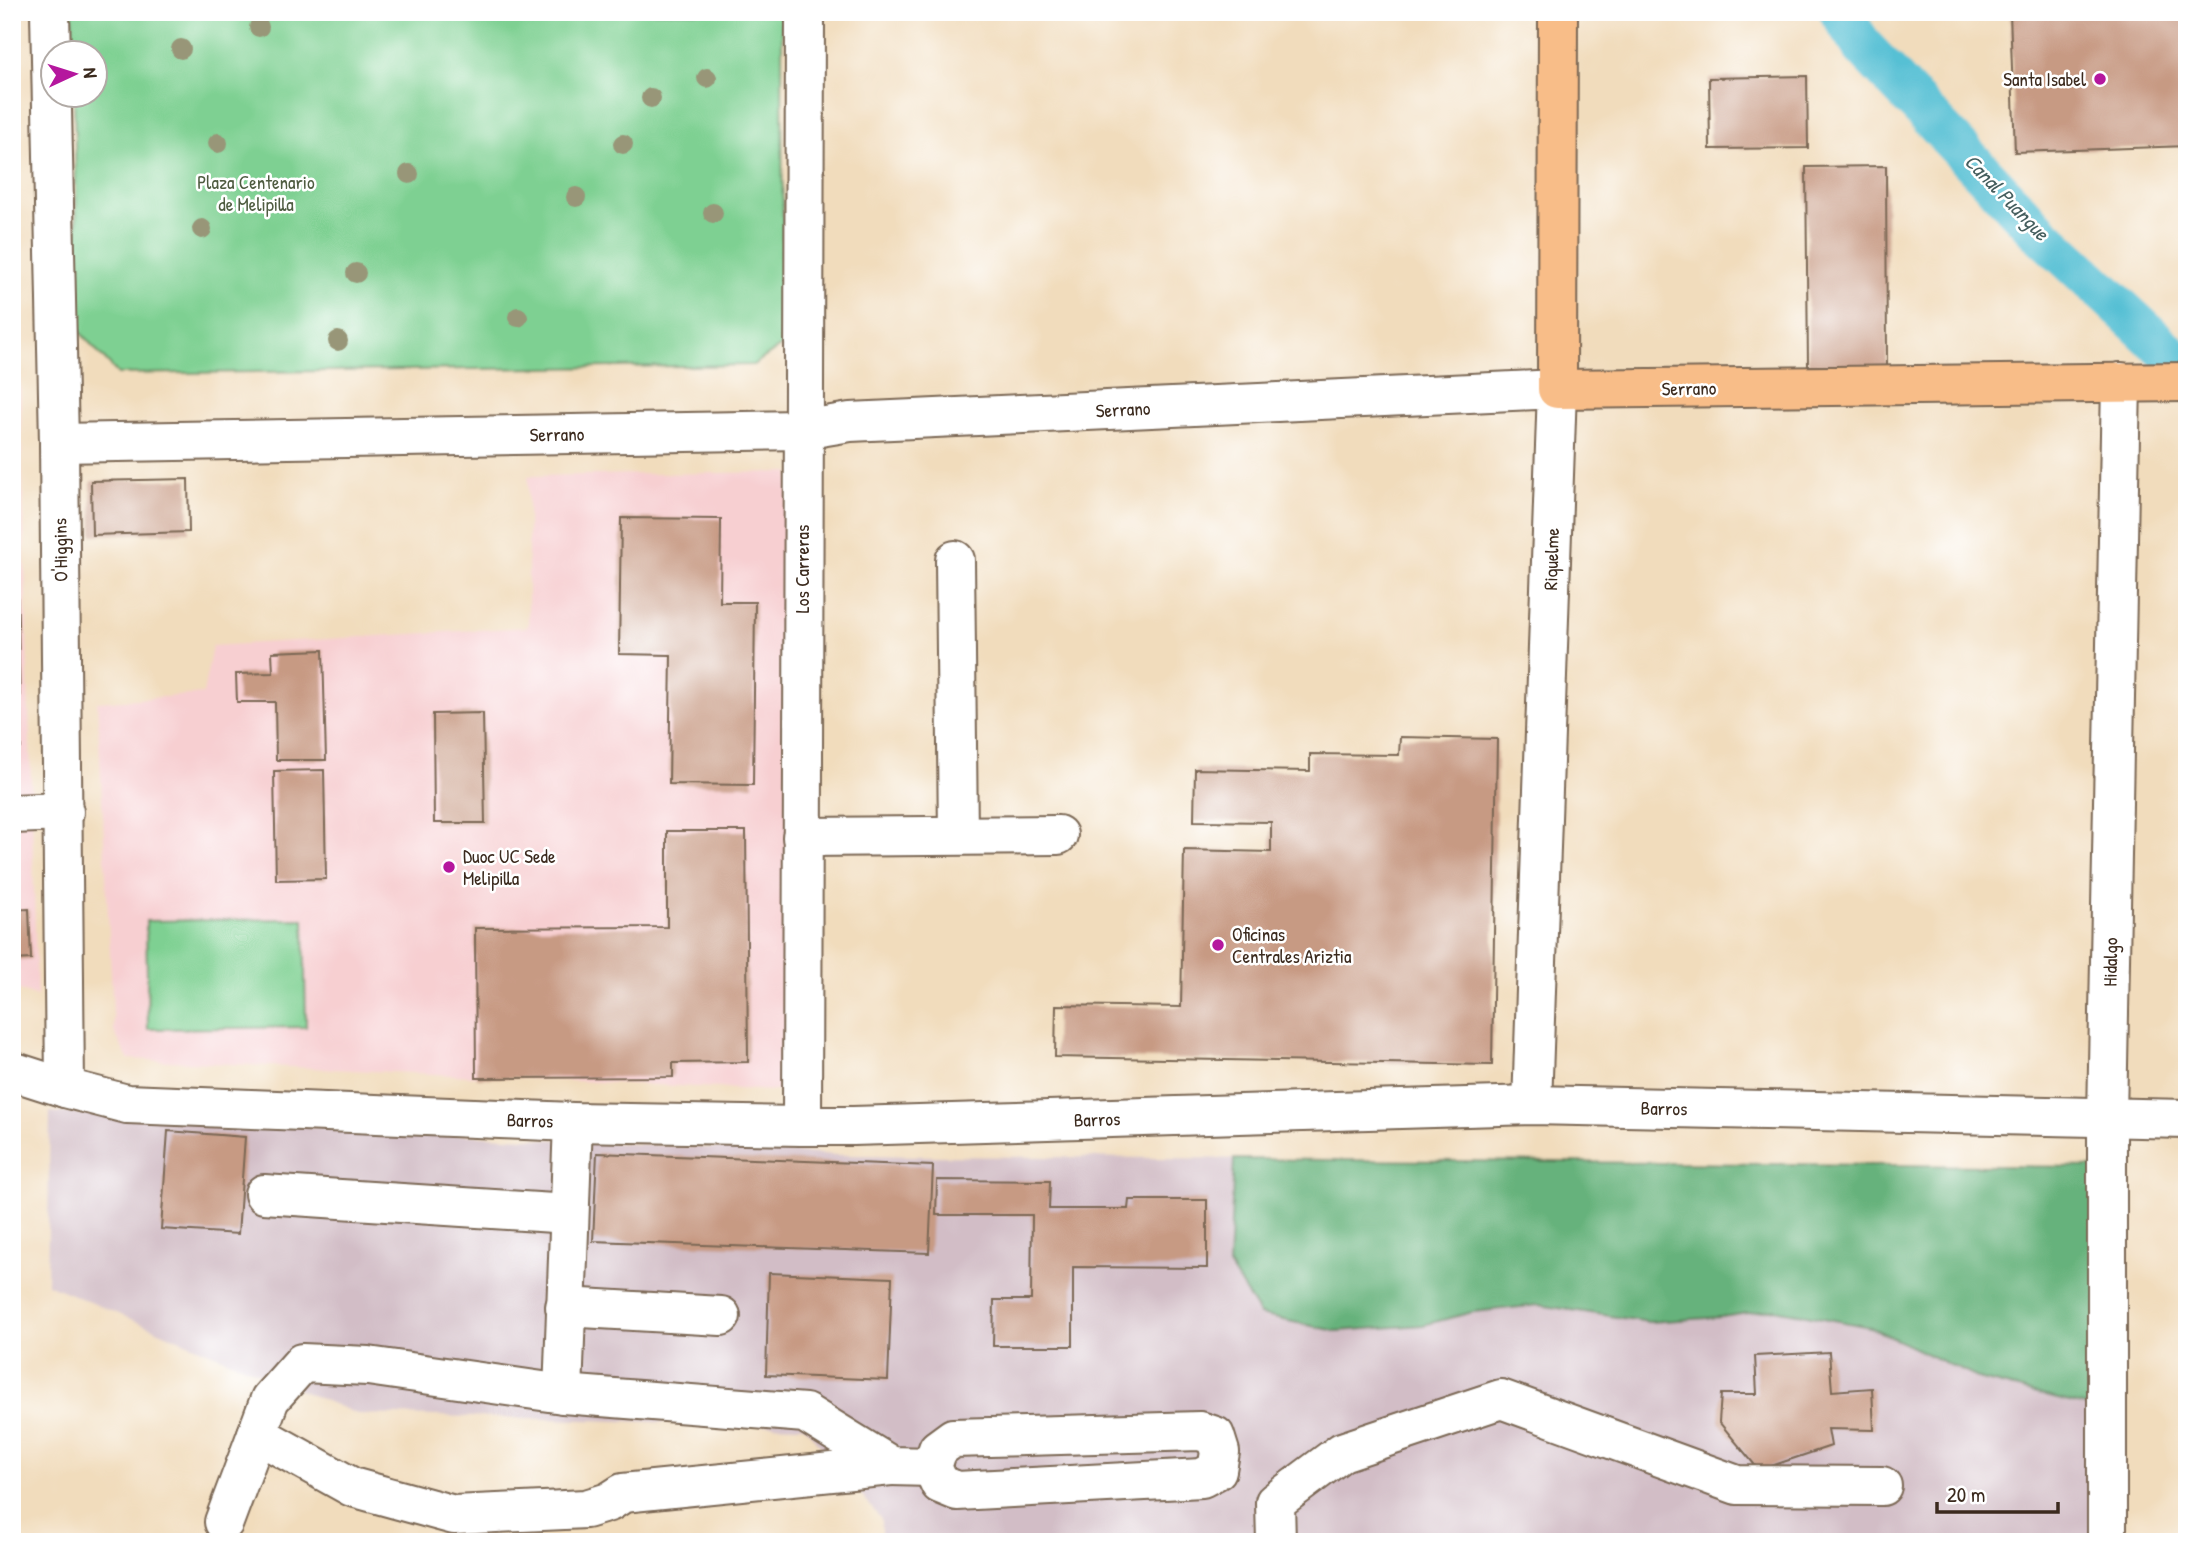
<svg xmlns="http://www.w3.org/2000/svg" width="2199" height="1554" viewBox="0 0 2199 1554" font-family="'Patrick Hand',sans-serif">
<style>
.built{fill:#f7cfd1}
.industrial{fill:#d2bdc6}
.green{fill:#7ed092;stroke:#5c7d58;stroke-width:2}
.forest{fill:#66b27c;stroke:#506e4d;stroke-width:2}
.lines{fill:none;stroke-linecap:round;stroke-linejoin:round}
.canal{stroke:#57c0d4;stroke-width:42}
.building{fill:#c79a83}
.minor-casing{stroke:#7b6855;stroke-width:42}
.major-casing{stroke:#7b6855;stroke-width:42}
.minor{stroke:#fff;stroke-width:38}
.major{stroke:#f8bd88;stroke-width:38}
.tree{fill:#989678}
.poi-dot{fill:#b5179e;stroke:#fff;stroke-width:2.5}
.labels{text-anchor:middle;dominant-baseline:central;stroke-width:5;stroke-linejoin:round;paint-order:stroke}
.poi-label{font-size:19px;fill:#3b2a1e;stroke:#fff;text-anchor:start}
.park-label{font-size:19px;fill:#4f5c41;stroke:#fff}
.street-label{font-size:19px;fill:#3b2a1e;stroke:#fff}
.water-label{font-size:21px;font-style:italic;fill:#455e5e;stroke:#fff}
</style>
<rect width="100%" height="100%" fill="#fff"/>
<filter id="ink" filterUnits="userSpaceOnUse"><feTurbulence type="fractalNoise" baseFrequency=".0143" numOctaves="2"/><feDisplacementMap in="SourceGraphic" scale="14" xChannelSelector="R" yChannelSelector="G"/><feConvolveMatrix kernelMatrix="1 2 1 2 8 2 1 2 1" color-interpolation-filters="sRGB"/></filter>
<filter id="wash" filterUnits="userSpaceOnUse"><feTurbulence type="fractalNoise" baseFrequency=".00686" numOctaves="4" result="noise"/><feDisplacementMap in="SourceGraphic" scale="28" xChannelSelector="R" yChannelSelector="G"/><feGaussianBlur stdDeviation="1.57" result="paint"/><feColorMatrix in="noise" values="0 0 0 0 0 0 0 0 0 0 0 0 0 0 0 0 0 1.4 0 .05"/><feComposite in="paint" operator="in"/></filter>
<g filter="url(#wash)">
<rect width="100%" height="100%" fill="#f1dcbc"/>
<g class="built">
<polygon points="12,94 37,997 12,987"/>
<polygon points="790,472 796,1092 128,1059 114,1032 97,702 203,694 212,646 528,627 528,476"/>
</g>
<polygon class="industrial" points="50,1112 837,1155 2101,1167 2101,1542 881,1542 881,1519 804,1426 357,1414 47,1284"/>
<g class="green">
<polygon points="72,12 782,12 783,345 753,365 118,374 79,331 74,95 94,94 94,52 73,52"/>
<polygon points="304,919 306,1027 148,1029 146,921"/>
</g>
<polygon class="forest" points="1234,1159 2101,1167 2105,1411 1982,1380 1870,1327 1775,1309 1721,1317 1649,1322 1539,1305 1473,1312 1423,1325 1336,1331 1260,1315 1229,1266"/>
<g class="lines">
<polyline class="canal" points="1840,12 1863,47 2039,232 2187,370"/>
</g>
<g id="blocks">
<g class="building">
<polygon points="2010,12 2187,12 2187,146 2015,152"/>
<polygon points="1807,76 1808,148 1710,149 1709,78"/>
<polygon points="1886,166 1887,366 1808,366 1806,167"/>
<polygon points="188,479 189,532 92,535 91,481"/>
<polygon points="621,518 721,519 720,602 755,602 753,785 669,784 671,655 619,654"/>
<polygon points="12,538 16,538 21,748 12,748"/>
<polygon points="323,650 326,760 276,760 275,702 237,702 236,674 273,673 272,652"/>
<polygon points="483,713 485,823 434,823 433,714"/>
<polygon points="1400,737 1497,739 1492,1065 1055,1057 1056,1005 1181,1007 1184,850 1271,852 1271,822 1194,821 1195,769 1310,771 1310,754 1399,755"/>
<polygon points="324,770 326,879 276,880 274,771"/>
<polygon points="667,831 746,831 748,1062 673,1063 673,1077 476,1078 475,928 667,927"/>
<polygon points="29,909 31,959 12,960 12,910"/>
<polygon points="168,1131 245,1137 238,1234 161,1229"/>
<polygon points="597,1153 933,1166 929,1253 593,1241"/>
<polygon points="937,1180 1050,1181 1049,1209 1128,1209 1129,1200 1207,1200 1207,1268 1073,1267 1073,1346 993,1346 994,1300 1031,1300 1032,1215 936,1215"/>
<polygon points="769,1273 892,1278 888,1380 766,1375"/>
<polygon points="1829,1352 1832,1391 1872,1388 1874,1430 1828,1429 1831,1446 1759,1470 1719,1422 1721,1394 1757,1394 1755,1356"/>
</g>
</g>
</g>
<g filter="url(#ink)">
<use href="#blocks" fill-opacity="0" stroke="#7b6855" stroke-width="2"/>
<g class="lines">
<g class="minor-casing">
<g id="minor">
<polyline points="50,12 59,443 65,1088"/>
<polyline points="59,443 802,430 850,422 1557,389 1532,1105"/>
<polyline points="955,560 958,835"/>
<polyline points="12,814 64,812"/>
<polyline points="802,837 1058,835"/>
<polyline points="12,1071 65,1088 127,1104 573,1122 802,1126 853,1126 1532,1105 2187,1119"/>
<polyline points="802,1126 805,12"/>
<polyline points="264,1194 569,1214"/>
<polyline points="565,1307 721,1316"/>
<polyline points="563,1394 573,1122"/>
<polygon points="1200,1431 1215,1436 1220,1452 1217,1470 1202,1478 957,1491 940,1484 932,1467 938,1449 953,1438"/>
<polyline points="257,1434 352,1487 454,1515 586,1509 609,1502 623,1493 891,1466"/>
<polyline points="224,1522 270,1399 302,1363 368,1366 563,1394 805,1413 891,1466 932,1467"/>
<polyline points="1276,1542 1275,1502 1342,1452 1501,1399 1737,1485 1882,1486"/>
<polyline points="2107,1542 2107,1118 2121,382"/>
</g>
</g>
<g class="major-casing">
<polyline id="major" points="1558,12 1557,389 2187,382"/>
</g>
<use href="#minor" class="minor"/>
<use href="#major" class="major"/>
</g>
<g class="tree">
<circle cx="259" cy="27" r="10"/>
<circle cx="181" cy="49" r="10"/>
<circle cx="707" cy="78" r="10"/>
<circle cx="651" cy="98" r="10"/>
<circle cx="218" cy="143" r="10"/>
<circle cx="623" cy="144" r="10"/>
<circle cx="409" cy="174" r="10"/>
<circle cx="576" cy="197" r="10"/>
<circle cx="713" cy="213" r="10"/>
<circle cx="202" cy="229" r="10"/>
<circle cx="356" cy="273" r="10"/>
<circle cx="518" cy="317" r="10"/>
<circle cx="338" cy="341" r="10"/>
</g>
</g>
<g class="poi-dot">
<circle cx="2100" cy="79" r="7"/>
<circle cx="449" cy="867" r="7"/>
<circle cx="1218" cy="945" r="7"/>
</g>
<g class="labels">
<g class="poi-label">
<text x="2086" y="79" text-anchor="end">Santa Isabel</text>
<text x="463" y="856">Duoc UC Sede<tspan x="463" dy="22">Melipilla</tspan></text>
<text x="1232" y="934">Oficinas<tspan x="1232" dy="22">Centrales Ariztia</tspan></text>
</g>
<g class="park-label">
<text x="256" y="182">Plaza Centenario<tspan x="256" dy="22">de Melipilla</tspan></text>
</g>
<g class="street-label">
<text transform="translate(1689 388) rotate(-1)">Serrano</text>
<text transform="translate(1123 409) rotate(-3)">Serrano</text>
<text transform="translate(557 434) rotate(-1)">Serrano</text>
<text transform="translate(60 550) rotate(-91)">O'Higgins</text>
<text transform="translate(1551 559) rotate(-88)">Riquelme</text>
<text transform="translate(802 569) rotate(-90)">Los Carreras</text>
<text transform="translate(2110 962) rotate(-89)">Hidalgo</text>
<text transform="translate(1664 1108) rotate(1)">Barros</text>
<text transform="translate(1097 1119) rotate(-2)">Barros</text>
<text transform="translate(530 1120) rotate(2)">Barros</text>
</g>
<g class="water-label">
<text transform="translate(2007 197) rotate(46)">Canal Puangue</text>
</g>
</g>
<rect width="2199" height="1554" fill="none" stroke="#fff" stroke-width="42"/>
<g transform="translate(74 74) rotate(86)"><circle r="33" fill="#ffffff" stroke="#b1aaa5" stroke-width="2"/>
<path d="M0-5L12 26L0 18L-12 26Z" fill="#b5179e"/>
<text y="-10" font-size="19" font-weight="bold" text-anchor="middle" fill="#3b2a1e">N</text>
</g>
<path d="M1937 1502v10h121v-10" fill="none" stroke="#3b2a1e" stroke-width="3.5"/>
<text x="1947" y="1502" font-size="21" fill="#3b2a1e" stroke="#ffffff" stroke-width="5" paint-order="stroke">20 m</text>
</svg>
